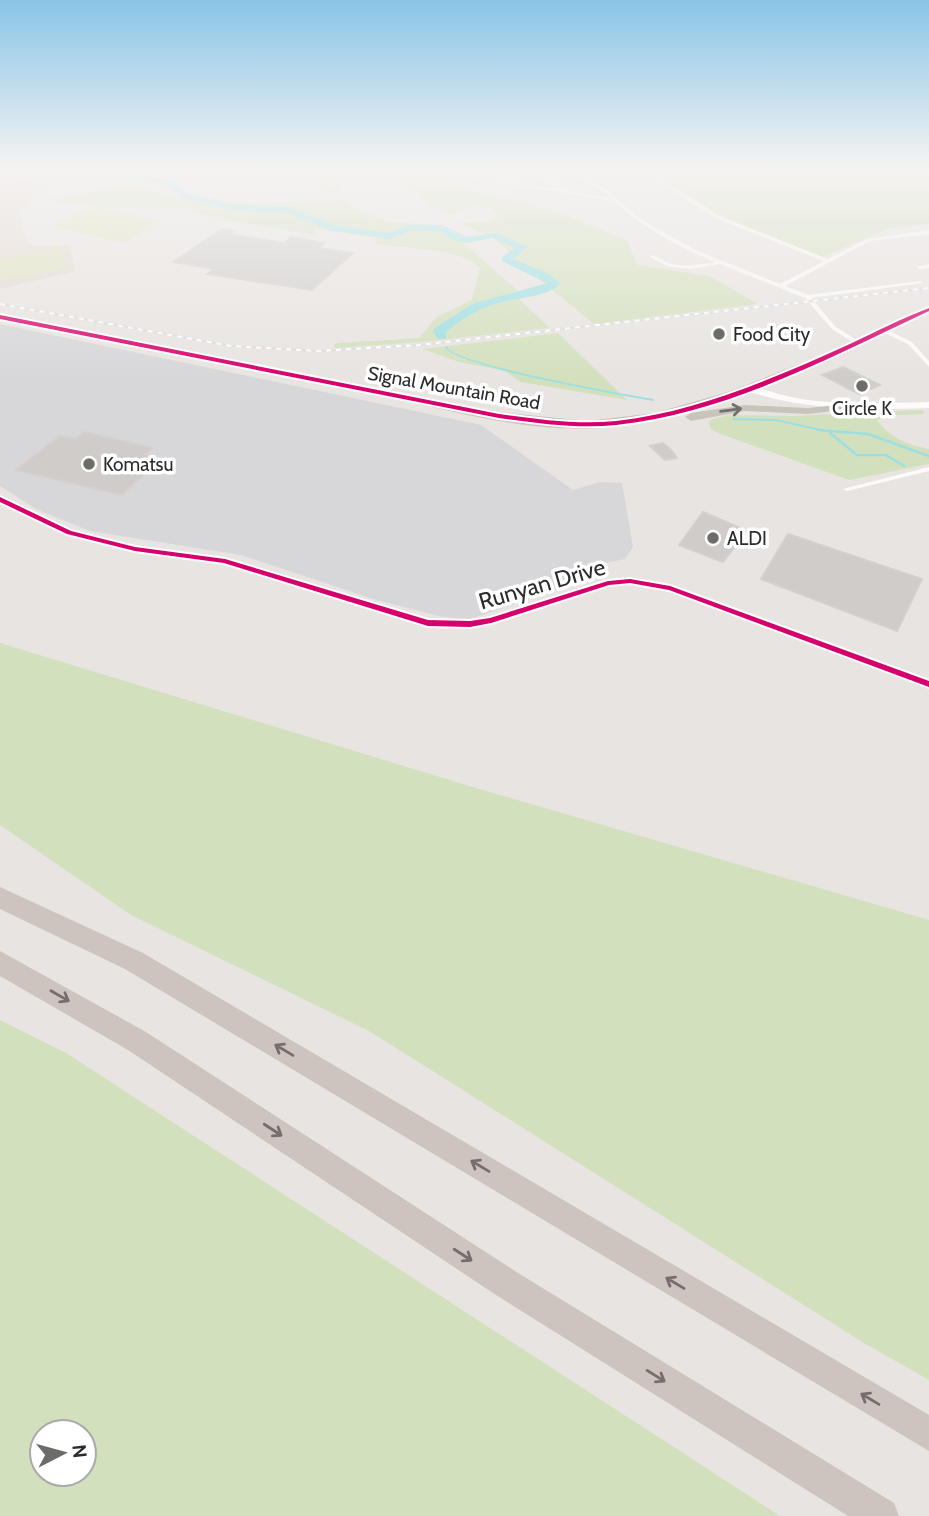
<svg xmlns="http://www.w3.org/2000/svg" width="929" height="1516" viewBox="0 0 929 1516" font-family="Cabin,sans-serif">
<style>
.industrial{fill:#d7d6d8}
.education{fill:#e2d9d0}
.green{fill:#d3e0bd;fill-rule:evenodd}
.pitch{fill:#dde3bc}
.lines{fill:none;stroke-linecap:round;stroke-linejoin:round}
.stream-far1{stroke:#9cdfe2;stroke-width:2}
.stream{stroke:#9cdfe2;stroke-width:2.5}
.river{fill:#9cdfe2;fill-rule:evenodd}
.building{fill:#cfccca;stroke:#d3d0cd;stroke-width:2}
.minor{fill:#fcfbfa;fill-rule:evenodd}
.secondary{fill:#fcfbfa;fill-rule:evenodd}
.primary{fill:#c8c3bb;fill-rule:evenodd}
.motorway{fill:#cdc3bf;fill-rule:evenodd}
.rail-casing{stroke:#dedede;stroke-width:2.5}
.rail{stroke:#fff;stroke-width:2;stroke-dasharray:5;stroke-linecap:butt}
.cycleway-casing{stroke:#fff;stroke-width:4}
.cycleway{fill:#d6006c;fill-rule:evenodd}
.oneway{stroke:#726f6c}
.oneway2{stroke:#746f6e}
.poi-dot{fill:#6d6c6b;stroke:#fff;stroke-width:2.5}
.labels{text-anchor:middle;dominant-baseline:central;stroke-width:7;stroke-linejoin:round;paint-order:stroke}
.far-poi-label{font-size:19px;fill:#2b2b2b;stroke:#fff;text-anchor:start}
.far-street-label{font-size:19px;fill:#2b2b2b;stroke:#fff}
.street-label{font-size:23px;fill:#2b2b2b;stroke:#fff}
</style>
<rect width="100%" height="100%" fill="#e8e4e1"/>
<polygon class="industrial" points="0,324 481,425 573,490 600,482 622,483 633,547 625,559 580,568 590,579 470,619 443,617 373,599 241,555 90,531 38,510 0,486"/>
<polygon class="education" points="0,167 26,167 4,177 48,183 19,213 28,245 70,245 75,271 0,289"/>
<g class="green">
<polygon points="273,167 336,167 341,173 337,179 340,194 325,194 314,179 278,177 271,172"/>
<path d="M361,167H444L425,178L558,212L627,240L637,265L709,276L758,304L594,324L527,269C515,262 512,256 504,247C492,234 475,231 460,223L487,221L498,216L491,207L468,206L451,215L432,205L405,182Z"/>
<polygon points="648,167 929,167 929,224 887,229 820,258 715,213"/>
<path d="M127,185L211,204L346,200L354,209L390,222L434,225L449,237L461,241L517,290L521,301L550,328L421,342L335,348L334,344L339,343L419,338L437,317L472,300L480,268C463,248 402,248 376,244L375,237L317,229H314L316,235L309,234L219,219L180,207L109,208L49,200Z"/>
<polygon points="558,333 627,400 521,382 505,371 459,362 423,349"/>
<path d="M920,410L924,411L923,414L897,415L877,420C890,438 908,445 929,449V464L849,480L721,434L712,430L709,424L710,420L729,415L792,416Z"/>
<polygon points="0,643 476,788 929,920 929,1380 864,1343 369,1031 131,915 0,825"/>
<path d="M0,1020L66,1053L780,1516H0ZM84,1432V1474H42V1432Z"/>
</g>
<g class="pitch">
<polygon points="94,207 163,222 123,243 52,226"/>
<polygon points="60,250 66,269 0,280 0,259"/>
</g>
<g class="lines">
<g class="stream-far1">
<path d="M446,347C453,365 624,395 653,400"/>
<polyline points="733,419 776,420 825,431"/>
</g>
<g class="stream">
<polyline points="818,430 868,434 929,456"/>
<polyline points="830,433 857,455 886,455 904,466"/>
</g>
<path class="river" d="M119,167H129L134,173L170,180L188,193L233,204L290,207L334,225L389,233L408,225H442L467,237L497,233L528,247L513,259L547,273L560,283C548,298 517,297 498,303C479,309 461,319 446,332V339H438L433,331L435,328L472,304L547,283L502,261V257L515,248L492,238L467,243L448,238L441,231H410L390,239L332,231L288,213L232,210L182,198L164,185L128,177Z"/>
</g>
<g class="building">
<polygon points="222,229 234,231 229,234 284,243 291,237 324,243 318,248 353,253 312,290 207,274 214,269 173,262"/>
<polygon points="843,367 880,385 859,394 822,375"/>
<polygon points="85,432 152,448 144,455 159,459 122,495 16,470 60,436 76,439"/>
<polygon points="663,443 672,451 677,458 665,460 650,446"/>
<polygon points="703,512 747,531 723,562 679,545"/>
<polygon points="788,534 922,579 897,631 761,579"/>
</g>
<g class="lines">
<g class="minor">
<path d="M562,167H567L609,191L637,217L695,250L780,284L824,261L715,218L638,167H643L719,216L828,259L867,239L929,230V234L870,241L785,286L808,295L920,281L923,283L811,298L836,327L858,341L859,342L856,344L832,329L805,298L720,264L691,269L677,268L667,266L650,257V255C658,256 664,262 672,264C686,268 701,264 715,262C679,247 643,228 614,201L433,171L435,170L564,190C545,177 525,172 501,171C492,171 482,172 474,170C494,164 530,169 550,178C557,181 566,189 572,192C584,196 599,196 611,198L605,193Z"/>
<polygon points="929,264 929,268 919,269 916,267"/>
<polygon points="881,329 885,329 912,342 929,361 929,367 908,344 881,331"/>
<polygon points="929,467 929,471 847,491 843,489"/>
<polygon points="0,497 72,531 135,546 225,558 428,620 470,621 490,617 608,580 630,578 670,585 929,680 929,688 668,591 630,584 609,586 491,623 470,627 428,626 224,564 135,552 66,535 0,502"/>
</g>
<path class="secondary" d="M748,385C764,389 780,395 796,398C840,406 885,403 929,402V408C865,410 806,411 744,390V386Z"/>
<g class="primary">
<path d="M929,306V313C829,360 728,412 618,426C537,437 451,410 373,394C249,370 124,345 0,320V314L499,412L587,421L655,413L731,391L812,359Z"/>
<polygon points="847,404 851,405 851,409 808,414 745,411 691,421 685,417 691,413 745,405 808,408"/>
</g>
<g class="motorway">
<polygon points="0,887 143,953 929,1415 929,1451 125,969 0,909"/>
<polygon points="0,951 146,1032 518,1273 894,1503 899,1516 848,1516 496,1295 128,1050 0,976"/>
</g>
<g class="rail-casing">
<polyline id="rail" points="0,304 231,346 317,351 419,345 929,288"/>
</g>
<use href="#rail" class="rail"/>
<g class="cycleway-casing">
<g id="cycleway">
<path d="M929,308V311C829,358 727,413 616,425C577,429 537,423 499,418L0,319V315L499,414C537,419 577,425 616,421C698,412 777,377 852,343C877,331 903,318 929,308Z"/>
<polygon points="0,497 71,531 135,547 225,559 428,620 470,621 490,618 608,581 630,579 670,586 929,681 929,687 669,590 630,583 609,585 491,623 470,627 428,626 224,563 135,551 67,534 0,502"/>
</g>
</g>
<use href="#cycleway" class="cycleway"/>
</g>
<defs><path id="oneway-shaft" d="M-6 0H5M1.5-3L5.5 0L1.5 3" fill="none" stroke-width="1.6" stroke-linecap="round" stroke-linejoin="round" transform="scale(1.75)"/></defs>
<use class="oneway" href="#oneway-shaft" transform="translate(731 410) rotate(-7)"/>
<g class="oneway2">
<use href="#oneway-shaft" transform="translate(60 996) rotate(30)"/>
<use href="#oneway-shaft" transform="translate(284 1050) rotate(-149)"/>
<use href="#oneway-shaft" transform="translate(273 1130) rotate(33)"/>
<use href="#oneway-shaft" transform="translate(480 1166) rotate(-149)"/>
<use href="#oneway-shaft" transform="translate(463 1255) rotate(33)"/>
<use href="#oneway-shaft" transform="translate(675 1283) rotate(-149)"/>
<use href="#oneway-shaft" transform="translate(656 1376) rotate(32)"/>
<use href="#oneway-shaft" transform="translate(870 1399) rotate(-149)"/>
</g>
<linearGradient id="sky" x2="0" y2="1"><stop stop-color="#89c5e6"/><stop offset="0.44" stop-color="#f5f3f2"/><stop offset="1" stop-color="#f5f3f2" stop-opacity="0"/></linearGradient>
<rect width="929" height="379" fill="url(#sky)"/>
<g class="poi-dot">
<circle cx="719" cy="334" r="7"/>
<circle cx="862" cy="386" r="7"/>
<circle cx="89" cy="464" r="7"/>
<circle cx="713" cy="538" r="7"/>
</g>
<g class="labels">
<g class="far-poi-label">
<text x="733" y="334">Food City</text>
<text x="862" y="408" text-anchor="middle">Circle K</text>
<text x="103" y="464">Komatsu</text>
<text x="727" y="538">ALDI</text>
</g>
<g class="far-street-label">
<text transform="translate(454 388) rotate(10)">Signal Mountain Road</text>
</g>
<g class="street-label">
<text transform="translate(542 584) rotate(-16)">Runyan Drive</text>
</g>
</g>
<g transform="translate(63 1453) rotate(84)"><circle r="33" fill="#ffffff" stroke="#aaaaaa" stroke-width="2"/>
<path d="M0-5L12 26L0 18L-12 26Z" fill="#6d6c6b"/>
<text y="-10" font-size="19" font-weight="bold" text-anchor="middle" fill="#2b2b2b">N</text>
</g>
</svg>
